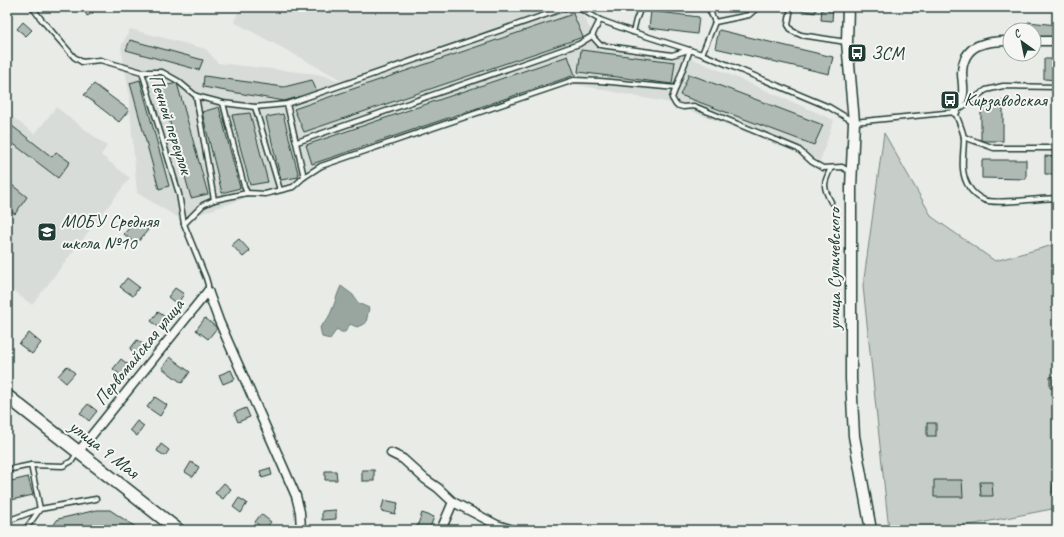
<svg xmlns="http://www.w3.org/2000/svg" width="1064" height="537" viewBox="0 0 1064 537" font-family="Caveat,sans-serif">
<style>
.built{fill:#d8dcd8}
.green{fill:#c7cec9;stroke:#73867e}
.water{fill:#99a6a0;stroke:#687c75}
.building{fill:#b0bab5;stroke:#1f3d34}
.lines{fill:none;stroke-linecap:round;stroke-linejoin:round}
.service-casing{stroke:#1f3d34;stroke-width:7}
.minor-casing{stroke:#1f3d34;stroke-width:11}
.tertiary-casing{stroke:#1f3d34;stroke-width:13}
.primary-casing{stroke:#1f3d34;stroke-width:15}
.service{stroke:#f6f6f2;stroke-width:4}
.minor{stroke:#f6f6f2;stroke-width:8}
.tertiary{stroke:#f6f6f2;stroke-width:10}
.primary{stroke:#f6f6f2;stroke-width:12}
.labels{text-anchor:middle;dominant-baseline:central;stroke-width:4;stroke-linejoin:round;paint-order:stroke}
.poi-label{font-size:19px;fill:#1f3d34;stroke:#f6f6f2;text-anchor:start}
.street-label{font-size:19px;fill:#1f3d34;stroke:#f6f6f2}
</style>
<rect width="100%" height="100%" fill="#e9ebe7"/>
<filter id="ink" filterUnits="userSpaceOnUse"><feTurbulence type="fractalNoise" baseFrequency=".025" numOctaves="2"/><feDisplacementMap in="SourceGraphic" scale="8" xChannelSelector="R" yChannelSelector="G"/><feConvolveMatrix kernelMatrix="1 2 1 2 8 2 1 2 1" color-interpolation-filters="sRGB"/></filter>
<g filter="url(#ink)">
<g class="built">
<polygon points="240,7 549,7 549,9 578,8 598,42 691,58 834,120 820,161 670,103 573,84 386,145 287,184 182,220 137,193 128,87 121,47 130,29 206,49 218,63 318,74 345,82 234,22"/>
<polygon points="56,107 107,146 101,155 130,178 32,305 7,286 7,113 35,134"/>
</g>
<polygon class="green" points="884,133 932,217 995,261 1057,244 1057,508 975,524 917,530 889,530 863,286"/>
<path class="water" d="M341,286L353,295L358,303L369,308L366,323L357,327L350,324L345,332H341L337,329L330,339L322,337L320,327C333,317 334,300 341,286Z"/>
<g class="building">
<polygon points="83,7 91,7 93,13 87,16"/>
<polygon points="801,7 817,7 815,13 800,10"/>
<polygon points="822,7 833,7 832,21 821,20"/>
<polygon points="651,11 699,17 697,34 649,28"/>
<polygon points="573,14 583,37 304,132 294,109"/>
<polygon points="23,22 32,30 26,36 17,29"/>
<polygon points="1028,22 1057,25 1057,38 1034,36 1034,30 1027,30"/>
<polygon points="719,30 833,57 829,74 715,48"/>
<polygon points="130,40 203,60 199,70 126,50"/>
<polygon points="581,50 675,62 672,84 578,72"/>
<polygon points="568,56 575,75 312,164 306,145"/>
<polygon points="1044,59 1057,59 1057,80 1044,79"/>
<polygon points="689,74 823,125 814,145 680,95"/>
<polygon points="204,76 284,87 312,80 317,92 284,101 203,87"/>
<polygon points="140,80 169,186 159,189 130,83"/>
<polygon points="177,83 208,194 191,198 160,87"/>
<polygon points="94,84 129,110 119,122 84,95"/>
<rect x="981" y="101" width="22" height="40"/>
<polygon points="219,107 240,188 222,193 202,112"/>
<polygon points="250,113 268,182 250,185 232,115"/>
<polygon points="283,114 299,177 281,180 266,117"/>
<polygon points="7,122 52,157 56,152 70,162 58,178 7,139"/>
<polygon points="1045,156 1057,157 1057,174 1045,174"/>
<polygon points="982,160 1026,160 1026,179 982,178"/>
<polygon points="7,181 27,197 15,214 7,208"/>
<polygon points="136,220 148,230 136,244 124,234"/>
<polygon points="239,239 250,251 243,257 232,245"/>
<polygon points="127,278 139,287 133,296 120,287"/>
<polygon points="175,288 184,294 177,304 168,297"/>
<polygon points="158,312 168,319 161,329 151,321"/>
<polygon points="205,318 217,328 208,339 196,330"/>
<polygon points="29,333 41,343 32,354 19,344"/>
<polygon points="137,340 146,346 138,356 130,349"/>
<polygon points="170,357 190,372 182,383 162,368"/>
<polygon points="121,359 130,366 122,376 113,369"/>
<polygon points="67,366 75,373 66,383 58,376"/>
<polygon points="231,370 235,379 223,384 219,375"/>
<polygon points="1057,376 1057,388 1050,388 1050,377"/>
<polygon points="155,397 167,405 160,416 147,407"/>
<polygon points="88,404 97,411 89,421 80,413"/>
<polygon points="246,408 250,417 238,422 234,413"/>
<polygon points="137,421 144,426 137,436 130,430"/>
<rect x="927" y="423" width="9" height="13"/>
<polygon points="161,444 169,450 165,456 157,451"/>
<polygon points="191,462 199,467 193,477 185,472"/>
<polygon points="270,468 272,475 262,478 260,471"/>
<rect x="362" y="470" width="12" height="11"/>
<polygon points="325,471 336,471 337,480 325,480"/>
<polygon points="28,477 33,495 7,501 7,482"/>
<polygon points="934,480 962,480 963,497 934,497"/>
<polygon points="980,482 992,482 993,496 981,496"/>
<polygon points="224,483 231,489 223,499 215,493"/>
<polygon points="1053,483 1057,484 1057,494 1052,493"/>
<polygon points="239,498 247,503 241,513 233,507"/>
<polygon points="384,500 398,503 395,514 381,511"/>
<polygon points="97,510 110,510 140,530 109,530 101,524 78,530 50,530 58,519"/>
<polygon points="336,510 336,519 322,520 322,511"/>
<polygon points="422,513 434,517 429,530 417,527"/>
<polygon points="261,514 271,522 264,530 255,522"/>
</g>
<g class="lines">
<g class="service-casing">
<g id="service">
<polyline points="32,7 41,19 74,57 82,62 100,60 142,72 179,194 184,224 206,278 208,285 208,291"/>
<polyline points="577,7 600,20 633,32 702,54 829,107 854,122 955,112 986,90 1003,86 1057,87"/>
<polyline points="708,7 715,22 749,15 758,7"/>
<polyline points="791,7 788,25 792,31 801,35 846,42"/>
<polyline points="633,32 636,20 641,7"/>
<polyline points="592,36 600,45 672,55 689,50"/>
<polyline points="690,50 672,98 676,105 683,107 694,106 798,149 812,162 823,168 842,167 850,172"/>
<polyline points="702,54 715,22"/>
<polyline points="142,72 162,72 178,81 196,96 223,103 255,107 287,104 568,7"/>
<polyline points="196,96 214,200"/>
<polyline points="223,103 244,186 247,193"/>
<polyline points="287,104 304,177"/>
<polyline points="255,107 280,190"/>
<path d="M955,112C958,120 963,130 964,138C964,148 962,159 963,169C964,182 971,194 984,200C995,205 1042,198 1057,198"/>
<polyline points="964,137 994,148 1057,148"/>
<polyline points="297,142 579,44 592,36 600,20"/>
<path d="M831,168C823,184 823,187 831,202"/>
<polyline points="184,224 203,205 214,200 247,193 265,194 293,187 304,177 321,166 574,80 600,81 676,88"/>
<polyline points="7,470 31,465 63,466 72,461 77,453"/>
<polyline points="7,521 40,509 31,465"/>
<polyline points="25,530 40,509 96,499"/>
</g>
</g>
<g class="minor-casing">
<g id="minor">
<polyline points="1034,41 1057,41"/>
<path d="M955,112C957,107 960,103 962,98C965,90 962,81 962,73C963,43 987,41 1010,41"/>
<polyline points="208,291 219,321 296,496 300,512 301,530"/>
<polyline points="79,451 208,291"/>
<polyline points="391,453 403,459 425,479 438,488 453,502 497,525 513,530"/>
<polyline points="441,530 453,502"/>
</g>
</g>
<g class="tertiary-casing">
<polyline id="tertiary" points="848,7 847,42 854,122 851,187 851,379 854,436 871,530"/>
</g>
<g class="primary-casing">
<polyline id="primary" points="7,396 178,530"/>
</g>
<use href="#service" class="service"/>
<use href="#minor" class="minor"/>
<use href="#tertiary" class="tertiary"/>
<use href="#primary" class="primary"/>
</g>
</g>
<defs>
<g id="bus-square" transform="scale(1)"><rect x="-9" y="-9" width="18" height="18" rx="4" fill="#1f3d34" stroke="#f6f6f2"/><path d="M-5-6H5V4H4V6H2V4H-2V6H-4V4H-5ZM-3.5-4V0h7V-4ZM-3.5 1.2v1.5H-2V1.2ZM2 1.2v1.5H3.5V1.2Z" fill="#fff"/></g>
<g id="school-square" transform="scale(1)"><rect x="-9" y="-9" width="18" height="18" rx="4" fill="#1f3d34" stroke="#f6f6f2"/><path d="M0-5L7-2L0 1L-7-2ZM-4 1L0 2.5L4 1V4Q0 6-4 4Z" fill="#fff"/></g>
</defs>
<g fill-rule="evenodd">
<use href="#bus-square" x="857" y="53"/>
<use href="#bus-square" x="950" y="100"/>
<use href="#school-square" x="47" y="232"/>
</g>
<g class="labels">
<g class="poi-label">
<text x="871" y="53">ЗСМ</text>
<text x="964" y="100">Кирзаводская</text>
<text x="61" y="221">МОБУ Средняя<tspan x="61" dy="22">школа №10</tspan></text>
</g>
<g class="street-label">
<text transform="translate(171 124) rotate(72)">Печной переулок</text>
<text transform="translate(834 269) rotate(-90)">улица Суличевского</text>
<text transform="translate(139 352) rotate(-51)">Первомайская улица</text>
<text transform="translate(104 449) rotate(38)">улица 9 Мая</text>
</g>
</g>
<rect width="1064" height="537" fill="none" stroke="#f6f6f2" stroke-width="24"/>
<rect x="12" y="12" width="1040" height="513" fill="none" stroke="#1f3d34" stroke-width="1.5" filter="url(#ink)"/>
<g transform="translate(1022 42) rotate(327)"><circle r="19" fill="#f6f6f2" stroke="#a0aca6"/>
<path d="M0-3L7 15L0 10L-7 15Z" fill="#1f3d34"/>
<text y="-6" font-size="11" font-weight="bold" text-anchor="middle" fill="#1f3d34">С</text>
</g>
</svg>
